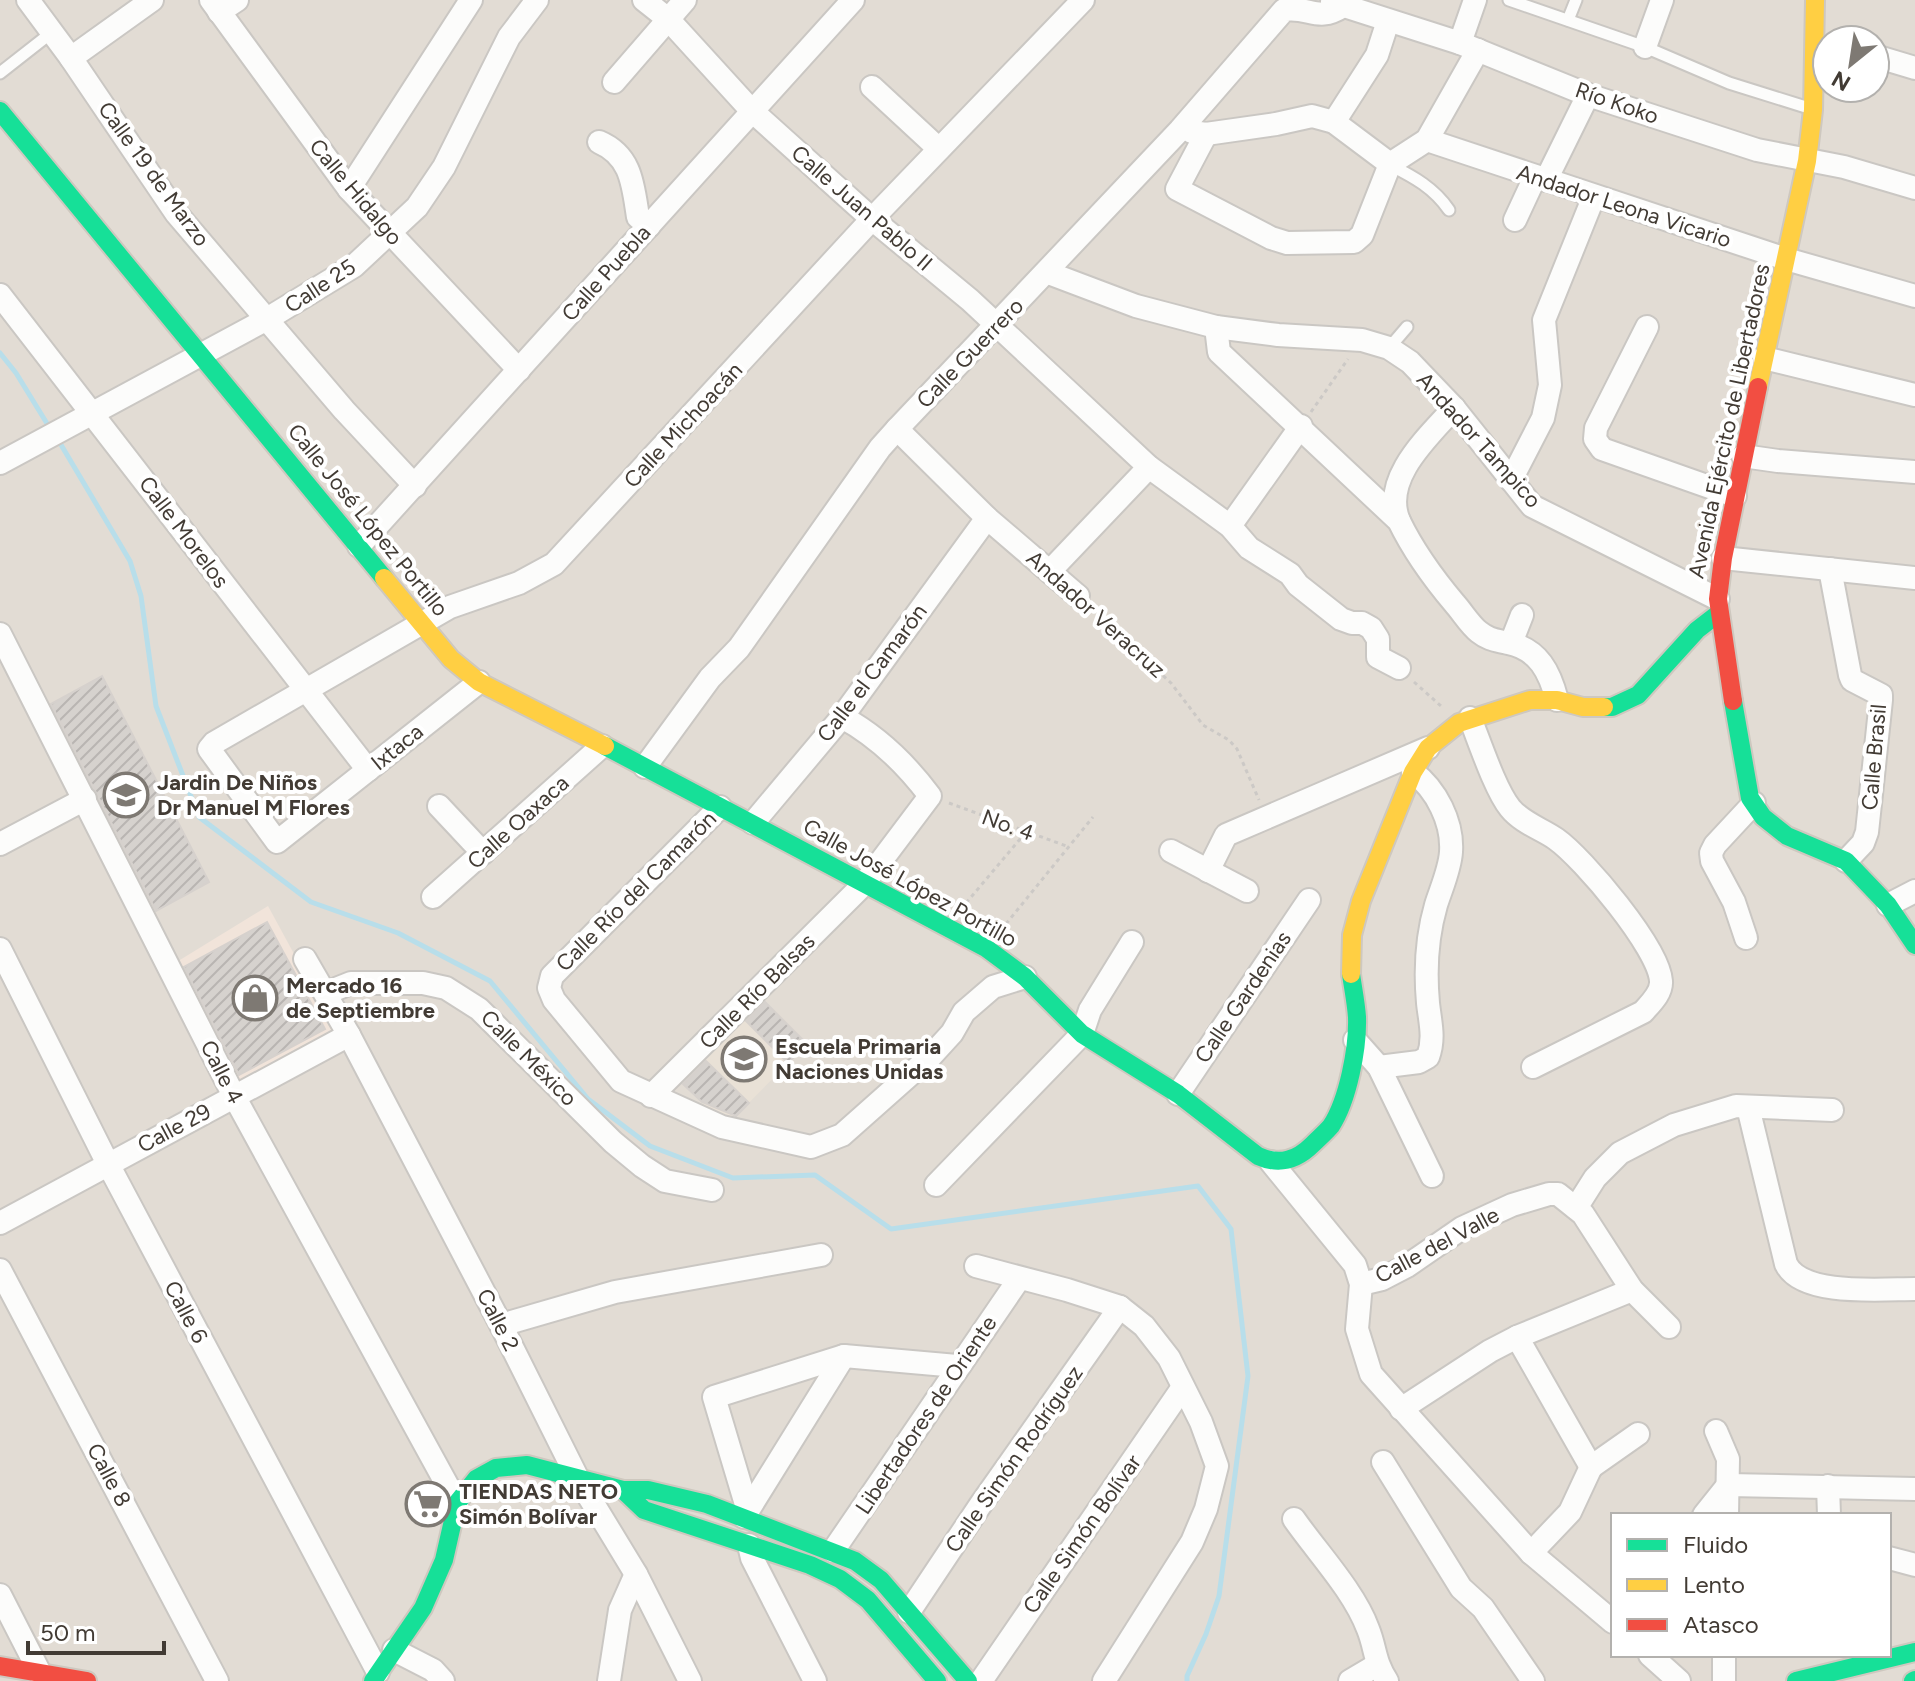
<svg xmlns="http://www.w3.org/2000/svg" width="1915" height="1681" viewBox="0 0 1915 1681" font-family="Figtree,sans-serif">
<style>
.residential{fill:#e2dcd4;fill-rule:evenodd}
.commercial{fill:#f1e4da}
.education{fill:#e9e1d6}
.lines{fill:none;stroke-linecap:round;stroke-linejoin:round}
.stream{stroke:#b8deea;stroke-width:5}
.building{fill:url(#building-hatch);stroke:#d6d1cd;stroke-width:2}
.lane-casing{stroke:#cac7c3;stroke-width:15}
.street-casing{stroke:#cac7c3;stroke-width:26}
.fast-casing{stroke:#cec8bf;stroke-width:22}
.slow-casing{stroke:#cec8bf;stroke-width:22}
.jam-casing{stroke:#cec8bf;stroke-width:22}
.path{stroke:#ccc9c6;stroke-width:3;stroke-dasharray:4 4;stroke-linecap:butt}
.lane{stroke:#fcfcfb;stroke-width:11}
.street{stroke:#fcfcfb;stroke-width:22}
.fast{stroke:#16e098;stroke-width:18}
.slow{stroke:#ffcf43;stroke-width:18}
.jam{stroke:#f24e42;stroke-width:18}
.labels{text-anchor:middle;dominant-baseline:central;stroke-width:8;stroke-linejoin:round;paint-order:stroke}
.street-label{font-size:22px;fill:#423b34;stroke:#fff}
.poi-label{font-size:22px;font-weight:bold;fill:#423b34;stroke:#fff;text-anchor:start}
</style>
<defs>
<pattern id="building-hatch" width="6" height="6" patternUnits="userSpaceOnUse" patternTransform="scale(2)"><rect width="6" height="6" fill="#d6d2ce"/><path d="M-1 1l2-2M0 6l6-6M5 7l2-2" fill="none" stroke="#b9b5b2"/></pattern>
</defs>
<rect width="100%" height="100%" fill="#eeebe7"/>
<path class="residential" d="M0,0H1915V1681H0ZM1827,40H1875V88H1827ZM1613,1515H1889V1655H1613Z"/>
<polygon class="commercial" points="268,906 337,1033 235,1090 175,963"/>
<polygon class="education" points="758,996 807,1044 726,1126 677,1078"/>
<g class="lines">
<g class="stream">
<polyline points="0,353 16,373 51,430"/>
<polyline points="57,438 130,561 141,596 156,706 199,817 311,902 398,933 490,981 588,1099 650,1146 733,1178 815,1175 891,1229 1198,1186 1231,1229 1248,1376 1219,1596 1206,1634 1187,1676 1187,1681"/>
</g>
</g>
<g class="building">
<polygon points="102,676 209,882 156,911 51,704"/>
<polygon points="267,922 325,1029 239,1075 184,967"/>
<polygon points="765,1002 807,1044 788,1063 746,1021"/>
<polygon points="706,1061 749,1103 736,1116 702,1102 683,1084"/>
</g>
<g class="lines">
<g class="lane-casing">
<g id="lane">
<polyline points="1509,0 1645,47 1729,83 1809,108"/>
<polyline points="1568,20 1576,0"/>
<polyline points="0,73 51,33"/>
<path d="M1390,165C1414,177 1434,188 1449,210"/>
<polyline points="1389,348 1407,327"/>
</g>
</g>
<g class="street-casing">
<g id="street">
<polyline points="28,0 71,58 176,213 344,410 415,486"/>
<polyline points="211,0 349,189 519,370"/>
<polyline points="644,0 668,19 751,110 872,219 970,300 1149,467 1230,526 1249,548 1290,574 1298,585 1341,619 1352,623 1362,623 1371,628 1378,639 1378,657 1399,668"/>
<polyline points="1332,2 1460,43 1588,95 1757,150 1844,167 1915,188"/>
<polyline points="219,12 237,0"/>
<polyline points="1460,43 1475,0"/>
<polyline points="1645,47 1662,0"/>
<polyline points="1875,56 1915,68"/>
<polyline points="71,58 152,0"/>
<polyline points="614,82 685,0"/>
<polyline points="872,87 939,149"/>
<polyline points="1334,122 1377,55 1388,21"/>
<polyline points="1192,132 1206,134 1276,124 1312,116 1334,122 1390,164"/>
<polyline points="1206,134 1177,189 1271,238 1287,243 1354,242 1362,235 1390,164 1427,140 1478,50"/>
<polyline points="1427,140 1786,259 1915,296"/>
<path d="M599,142C632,156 633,186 638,217L649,226"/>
<polyline points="1546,180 1588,95"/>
<polyline points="349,189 471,0"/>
<polyline points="1515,220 1535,177"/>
<polyline points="1046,272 1136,306 1216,327 1278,335 1362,340 1389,348 1410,362 1454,408 1532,506 1718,599"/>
<polyline points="0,295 368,770"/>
<path d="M1216,327L1219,352L1399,521C1414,552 1433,578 1455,604C1463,613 1470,625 1479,632C1489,640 1496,640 1508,643C1539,649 1550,673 1557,700"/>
<polyline points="1647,327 1596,428 1595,439 1602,449 1735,496"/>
<polyline points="1764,358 1915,395"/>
<polyline points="897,429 987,518 1078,596"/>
<polyline points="1743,456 1778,461 1915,472"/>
<polyline points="0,463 267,319 354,266 417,207 444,167 509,37 537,0"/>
<polyline points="1511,480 1543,418 1550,385 1544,320 1594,196"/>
<path d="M1399,521C1381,479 1428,437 1454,408"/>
<polyline points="1230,526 1301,426"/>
<polyline points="359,546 853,0"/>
<polyline points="1723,558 1915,578"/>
<polyline points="1830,569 1850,675 1852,680 1881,695 1881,700 1867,832 1863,843 1846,861"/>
<polyline points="1050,571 1149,467"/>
<polyline points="0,634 234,1096 457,1503"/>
<polyline points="1511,643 1522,615"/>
<polyline points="479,682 277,842 209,749 214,743 450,607 519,583 554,564 872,219 1083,0"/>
<path d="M1470,718C1480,743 1495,789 1510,808C1522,823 1542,829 1556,839C1583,858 1659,948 1661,981C1662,993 1651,1003 1643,1012L1533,1067"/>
<path d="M645,767L710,678L739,648L880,448L897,429L1180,130L1284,10C1310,6 1317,23 1343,6"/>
<polyline points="439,806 483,853"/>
<polyline points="720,807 552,976 549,988 554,1000 621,1081 722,1127 811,1147 842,1135 931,1056 952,1033 964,1012 993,987 1025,977"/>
<polyline points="753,823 842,717 987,518"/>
<polyline points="0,844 85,799"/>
<polyline points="1171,851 1247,891"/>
<polyline points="1208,871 1226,835 1428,748"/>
<polyline points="433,897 602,746"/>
<polyline points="1888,905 1915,891"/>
<polyline points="1746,938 1734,902 1712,861 1711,853 1715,845 1754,803"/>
<polyline points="0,949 108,1164 378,1672"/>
<polyline points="305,959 349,1035 501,1325 577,1477 636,1574 690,1681"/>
<polyline points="326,993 351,983 423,983 446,988 479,1009 613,1142 642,1166 665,1181 712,1190"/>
<polyline points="1355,1040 1379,1067 1432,1176"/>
<path d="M1379,1067L1419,1062L1428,1057C1435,1038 1430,1022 1428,1003C1425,970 1427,936 1436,905C1441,889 1450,869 1451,852C1453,822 1436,789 1413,772"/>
<polyline points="1178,1094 1309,900"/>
<path d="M651,1096L863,885L930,796C906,764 877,736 842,717"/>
<path d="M1748,1107L1786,1264C1802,1297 1883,1289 1915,1289"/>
<polyline points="1271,1162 1355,1265 1361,1284 1357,1329 1371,1374 1531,1553 1613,1622"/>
<polyline points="936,1185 1082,1034 1090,1010 1132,942"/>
<polyline points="1576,1208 1595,1178 1620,1153 1674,1125 1736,1106 1832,1110"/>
<polyline points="0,1223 349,1035"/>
<polyline points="976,1266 1067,1290 1120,1307 1144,1326 1169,1358 1201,1422 1217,1466 1206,1509 1192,1542 1104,1681"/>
<polyline points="0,1270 217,1681"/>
<polyline points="1361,1284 1382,1279 1407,1266 1462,1228 1512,1205 1549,1194 1558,1194 1583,1214 1632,1290 1669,1327"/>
<polyline points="501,1325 615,1292 821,1255"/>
<polyline points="1517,1337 1591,1467"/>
<polyline points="1401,1409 1490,1351 1517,1337 1632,1290"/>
<polyline points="1716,1431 1728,1459 1727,1515"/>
<polyline points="1383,1462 1461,1588 1483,1608 1533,1681"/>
<polyline points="1591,1467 1638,1434"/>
<polyline points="1828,1486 1829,1515"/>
<polyline points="748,1511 714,1397 844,1356 957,1366"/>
<polyline points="1704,1515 1728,1485 1915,1489"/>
<polyline points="744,1517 844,1356"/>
<path d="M1294,1519C1317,1552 1354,1591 1368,1629C1376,1649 1374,1661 1387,1681"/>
<polyline points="749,1545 752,1558 815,1681"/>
<polyline points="833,1551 1019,1279"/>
<polyline points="1531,1553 1570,1512 1591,1467"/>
<polyline points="1889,1558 1915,1565"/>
<polyline points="0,1595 44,1681"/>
<polyline points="909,1612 981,1504 1120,1307"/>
<polyline points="394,1650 433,1670 443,1681"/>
<polyline points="1650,1655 1679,1681"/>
<polyline points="609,1681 620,1610 636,1574"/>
<polyline points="981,1681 1183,1387"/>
<polyline points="1350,1681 1377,1665"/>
<polyline points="1724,1681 1724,1655"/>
</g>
</g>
<g class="fast-casing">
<g id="fast">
<polyline points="0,111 384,578"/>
<polyline points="1733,701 1750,798 1763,817 1787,836 1846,861 1888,905 1915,945"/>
<polyline points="1604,707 1612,707 1638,695 1697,630 1719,613"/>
<path d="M605,746L986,948L1025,977L1082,1034L1178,1094L1258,1156C1280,1166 1297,1160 1313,1144C1319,1138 1326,1132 1331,1126C1348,1100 1358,1048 1357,1017C1356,1003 1353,988 1351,974"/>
<polyline points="623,1490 644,1510 810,1565 840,1579 868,1600 937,1681"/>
<polyline points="373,1681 423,1608 444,1560 457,1503 476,1479 496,1468 527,1465 623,1490 648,1490 707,1504 855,1561 881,1580 968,1681"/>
<polyline points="1796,1681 1915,1652"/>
<polyline points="1913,1681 1915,1680"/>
</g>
</g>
<g class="slow-casing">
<g id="slow">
<polyline points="1758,387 1807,161 1813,110 1815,0"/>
<polyline points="384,578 451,659 479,682 605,746"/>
<polyline points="1351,974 1352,935 1361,901 1413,772 1428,748 1459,723 1530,700 1557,700 1583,707 1604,707"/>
</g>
</g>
<g class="jam-casing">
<g id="jam">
<polyline points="1733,701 1718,599 1723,558 1758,387"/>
<polyline points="0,1666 87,1681"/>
</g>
</g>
<g class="path">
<polyline points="1311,412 1348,359"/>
<polyline points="1093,610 1171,683 1203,725 1229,740 1237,749 1259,800"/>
<polyline points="1414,682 1441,706"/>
<polyline points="949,803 1069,847"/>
<polyline points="961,909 1026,832"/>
<polyline points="1001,930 1093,817"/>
</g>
<use href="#lane" class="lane"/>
<use href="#street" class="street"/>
<use href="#fast" class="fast"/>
<use href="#slow" class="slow"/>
<use href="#jam" class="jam"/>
</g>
<defs>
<g id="school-ring" transform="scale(2.3)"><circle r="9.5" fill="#fff" stroke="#7e7973" stroke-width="1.5"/><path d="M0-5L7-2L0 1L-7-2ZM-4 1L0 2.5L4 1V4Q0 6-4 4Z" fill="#7e7973"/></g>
<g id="shop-ring" transform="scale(2.3)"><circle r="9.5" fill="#fff" stroke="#7e7973" stroke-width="1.5"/><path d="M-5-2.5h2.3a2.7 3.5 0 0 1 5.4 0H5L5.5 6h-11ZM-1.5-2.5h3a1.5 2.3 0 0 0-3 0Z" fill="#7e7973"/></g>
<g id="supermarket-ring" transform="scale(2.3)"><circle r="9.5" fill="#fff" stroke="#7e7973" stroke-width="1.5"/><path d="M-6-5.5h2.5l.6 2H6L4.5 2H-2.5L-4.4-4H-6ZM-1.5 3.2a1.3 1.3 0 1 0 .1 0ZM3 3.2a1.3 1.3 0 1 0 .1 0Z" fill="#7e7973"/></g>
</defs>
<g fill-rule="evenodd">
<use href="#school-ring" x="126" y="795"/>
<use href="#shop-ring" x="255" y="998"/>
<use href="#school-ring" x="744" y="1059"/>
<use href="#supermarket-ring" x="428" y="1504"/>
</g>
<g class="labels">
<g class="street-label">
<text transform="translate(1617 103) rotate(19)">Río Koko</text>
<text transform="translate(154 174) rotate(54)">Calle 19 de Marzo</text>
<text transform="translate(356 192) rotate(50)">Calle Hidalgo</text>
<text transform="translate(1624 206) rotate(18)">Andador Leona Vicario</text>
<text transform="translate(862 208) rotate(41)">Calle Juan Pablo II</text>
<text transform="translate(606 273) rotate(-48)">Calle Puebla</text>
<text transform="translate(320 286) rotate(-33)">Calle 25</text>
<text transform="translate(970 353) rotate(-46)">Calle Guerrero</text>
<text transform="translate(1729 421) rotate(-78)">Avenida Ejército de Libertadores</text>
<text transform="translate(683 425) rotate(-47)">Calle Michoacán</text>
<text transform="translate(1479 440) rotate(48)">Andador Tampico</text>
<text transform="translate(368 520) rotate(51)">Calle José López Portillo</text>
<text transform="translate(184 532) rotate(53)">Calle Morelos</text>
<text transform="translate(1096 614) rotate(42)">Andador Veracruz</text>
<text transform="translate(872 673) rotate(-53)">Calle el Camarón</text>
<text transform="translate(397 747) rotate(-39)">Ixtaca</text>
<text transform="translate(1874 757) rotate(-85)">Calle Brasil</text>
<text transform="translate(518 822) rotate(-42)">Calle Oaxaca</text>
<text transform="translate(1008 825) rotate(20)">No. 4</text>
<text transform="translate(910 883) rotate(29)">Calle José López Portillo</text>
<text transform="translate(636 891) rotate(-45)">Calle Río del Camarón</text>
<text transform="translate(757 991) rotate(-45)">Calle Río Balsas</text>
<text transform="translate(1243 997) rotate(-56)">Calle Gardenias</text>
<text transform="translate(529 1058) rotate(45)">Calle México</text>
<text transform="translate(222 1072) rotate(63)">Calle 4</text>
<text transform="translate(174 1128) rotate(-28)">Calle 29</text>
<text transform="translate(1437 1245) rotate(-28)">Calle del Valle</text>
<text transform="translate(186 1312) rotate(62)">Calle 6</text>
<text transform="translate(498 1320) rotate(63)">Calle 2</text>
<text transform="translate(926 1415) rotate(-56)">Libertadores de Oriente</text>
<text transform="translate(1014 1459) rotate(-55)">Calle Simón Rodríguez</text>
<text transform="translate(109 1475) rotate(62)">Calle 8</text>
<text transform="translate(1082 1534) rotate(-55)">Calle Simón Bolívar</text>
</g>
<g class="poi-label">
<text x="157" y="782">Jardin De Niños<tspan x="157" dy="25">Dr Manuel M Flores</tspan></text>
<text x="286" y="985">Mercado 16<tspan x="286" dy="25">de Septiembre</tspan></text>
<text x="775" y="1046">Escuela Primaria<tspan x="775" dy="25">Naciones Unidas</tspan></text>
<text x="459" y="1491">TIENDAS NETO<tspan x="459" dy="25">Simón Bolívar</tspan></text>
</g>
</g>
<rect x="1611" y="1513" width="280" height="144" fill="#ffffff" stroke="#b3b1ae" stroke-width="2"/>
<rect x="1627" y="1539" width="40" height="12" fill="#16e098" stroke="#b3b1ae" stroke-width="2"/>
<text x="1683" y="1553" font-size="24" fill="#423b34">Fluido</text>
<rect x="1627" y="1579" width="40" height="12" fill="#ffcf43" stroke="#b3b1ae" stroke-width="2"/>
<text x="1683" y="1593" font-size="24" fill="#423b34">Lento</text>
<rect x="1627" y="1619" width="40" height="12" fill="#f24e42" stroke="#b3b1ae" stroke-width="2"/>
<text x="1683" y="1633" font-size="24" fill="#423b34">Atasco</text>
<g transform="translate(1851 64) rotate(210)"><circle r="38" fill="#ffffff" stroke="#b3b1ae" stroke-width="2"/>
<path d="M0-6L14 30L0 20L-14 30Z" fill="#7e7973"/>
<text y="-12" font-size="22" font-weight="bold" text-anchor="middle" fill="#423b34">N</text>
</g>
<path d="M28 1641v12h136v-12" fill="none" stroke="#423b34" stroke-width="4"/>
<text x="40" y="1641" font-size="24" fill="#423b34" stroke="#ffffff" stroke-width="6" paint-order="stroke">50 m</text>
</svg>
